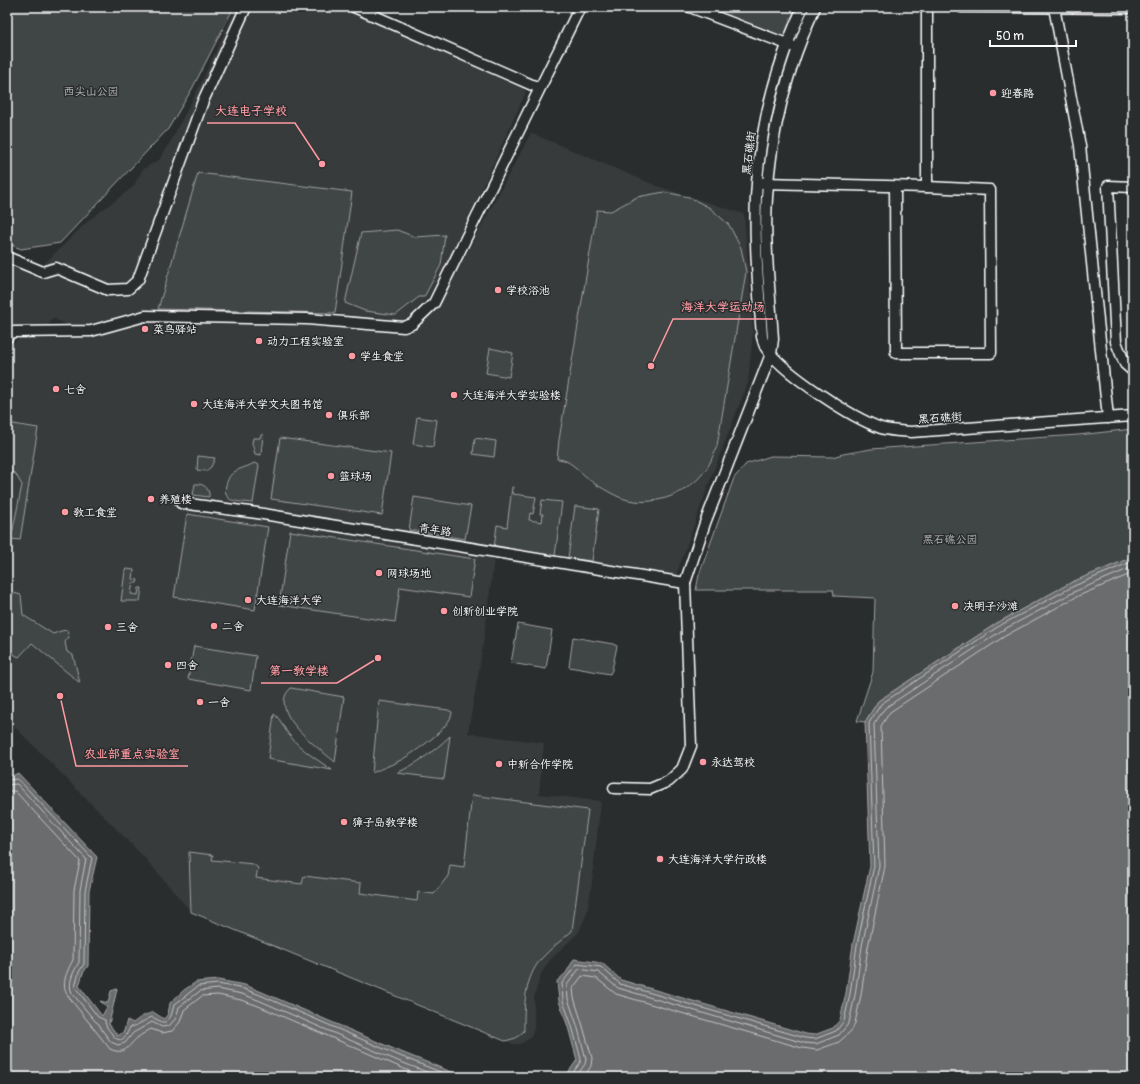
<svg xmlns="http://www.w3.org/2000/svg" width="1140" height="1084" viewBox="0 0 1140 1084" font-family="Pangolin,'LXGW WenKai TC',sans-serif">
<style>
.built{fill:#373a3b}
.green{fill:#414445;stroke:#a0a2a2}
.water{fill:#6a6c6d;stroke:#a6a7a7}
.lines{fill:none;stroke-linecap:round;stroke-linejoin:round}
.shore{stroke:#c3c4c5;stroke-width:1}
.minor-casing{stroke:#fff;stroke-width:13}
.minor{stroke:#2a2d2e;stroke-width:10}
.poi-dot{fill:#ff9aa2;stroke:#2a2d2e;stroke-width:1.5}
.labels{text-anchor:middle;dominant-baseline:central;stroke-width:3;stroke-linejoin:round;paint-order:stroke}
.park-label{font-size:11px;fill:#b3b4b5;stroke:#2a2d2e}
.poi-label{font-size:11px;fill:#fff;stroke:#2a2d2e;text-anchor:start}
.street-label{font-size:11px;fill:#fff;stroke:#2a2d2e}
.leader{fill:none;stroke:#ff9aa2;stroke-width:1.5}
.callout-dot{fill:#ff9aa2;stroke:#2a2d2e;stroke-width:1.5}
.callout-label{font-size:12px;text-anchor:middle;font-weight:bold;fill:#ff9aa2;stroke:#2a2d2e;stroke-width:3;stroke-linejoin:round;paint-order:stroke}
</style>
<rect width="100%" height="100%" fill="#2a2d2e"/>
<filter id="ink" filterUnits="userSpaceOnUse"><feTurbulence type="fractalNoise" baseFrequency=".025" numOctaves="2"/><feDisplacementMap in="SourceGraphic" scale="8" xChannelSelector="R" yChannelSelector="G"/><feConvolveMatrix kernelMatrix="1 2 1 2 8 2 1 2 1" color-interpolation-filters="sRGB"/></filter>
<g filter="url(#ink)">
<g class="built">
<polygon points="236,7 338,7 520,84 526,92 450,258 428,297 404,323 352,317 335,313 158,309 131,312 91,327 75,329 53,318 47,327 22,327 7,329 7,251 43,265 89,220 133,187 143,169 159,160 167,148 199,87"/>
<polygon points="531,133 657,186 744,214 753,332 748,383 711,478 672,587 494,560 482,652 468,733 544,743 539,794 601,801 591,890 587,913 579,932 550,960 541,974 534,998 534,1028 532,1035 527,1040 520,1044 513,1044 191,912 145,858 19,731 7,721 7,353 11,345 21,337 96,334 143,321 205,323 310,324 411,333 439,305"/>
</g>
<g class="green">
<polygon points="7,7 234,7 192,89 168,129 60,243 21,249 7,243"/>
<polygon points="706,7 799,7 785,38"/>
<polygon points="198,173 352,192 335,313 158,309"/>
<path d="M664,192L689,197L710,208L729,225L741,248L746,272L717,446C714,453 711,462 707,468C690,493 658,506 628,500C616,497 606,490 595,484C586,478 575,465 566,461C564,460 560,459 557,459L559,440L597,210L611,211L637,197Z"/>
<polygon points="397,230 415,237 445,235 441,265 424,297 419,297 396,315 365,311 345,303 361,233"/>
<polygon points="490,348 513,353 509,377 486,373"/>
<polygon points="417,417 437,420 433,447 413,444"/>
<polygon points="7,423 38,428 20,540 11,539 22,485 15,473 7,472"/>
<polygon points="1133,429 1133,557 1072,582 997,623 878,701 865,722 857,721 873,672 875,598 834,596 833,590 696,590 699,575 734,478 746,464 771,456 832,457 843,454 871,449 1078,435"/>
<polygon points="263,434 261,455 255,454 252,443 253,438 260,438 261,435"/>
<polygon points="280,438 391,453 382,515 271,499"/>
<polygon points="475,438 496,441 494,457 473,454"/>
<polygon points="198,456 215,458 211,467 206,471 197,470"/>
<path d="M254,463L259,465L253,503C239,501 222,504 226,485C228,479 229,476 234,472C240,468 248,467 254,463Z"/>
<path d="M195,484C203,483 210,488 209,497L193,495Z"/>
<polygon points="512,487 514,487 513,494 536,497 533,514 530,513 529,520 542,522 543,514 540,514 542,500 562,502 555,556 494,548 497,525 507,527"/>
<polygon points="414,497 471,506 465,539 409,530"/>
<polygon points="575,506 599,509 592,561 568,558"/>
<polygon points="187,514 268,527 255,610 174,597"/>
<polygon points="290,531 475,559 469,597 400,587 395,622 279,605"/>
<polygon points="127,569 134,570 133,579 138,580 137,583 133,583 131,594 138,595 139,588 142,588 140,601 121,601 125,571"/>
<polygon points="7,591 21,595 23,615 53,634 61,631 67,630 69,637 65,642 67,652 73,655 80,683 32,643 19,657 7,651 11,646 7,642"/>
<polygon points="518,624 552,630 546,669 511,663"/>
<polygon points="573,637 613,644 617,646 612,670 610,674 569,667"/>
<polygon points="194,646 256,656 251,690 188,679"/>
<path d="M291,688L344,697L335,762C320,749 265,711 291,688Z"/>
<path d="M379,701L448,710L452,712C452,727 414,753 401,760C392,765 382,768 372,773Z"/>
<path d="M274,714C281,719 284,729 290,736C301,750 318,760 332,770L268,759Z"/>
<path d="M450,736L444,779L397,773C418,763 433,752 450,736Z"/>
<path d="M472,795L588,810L572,931C562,940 551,948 542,958C524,978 524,1006 524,1031L516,1038L505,1041L191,912L189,852L213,855L212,860L253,864L258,868L256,878L302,884L304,876L361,883L360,893L417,901L418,892L434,894L448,876L450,865L464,867Z"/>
</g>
<g class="water">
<polygon points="1133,557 1133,1077 565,1077 577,1060 568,1027 559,1001 557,981 566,973 574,959 602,963 621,980 806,1034 814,1035 833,1028 840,1020 846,993 853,944 870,866 865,722 878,701 997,623 1072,582"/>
<polygon points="18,773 97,857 89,891 88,966 83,973 79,986 102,1016 107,1007 100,1001 108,1003 111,991 117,989 109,1024 118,1036 124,1031 127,1020 133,1023 141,1017 153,1012 164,1019 168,1014 170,1003 184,990 196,982 218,980 245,985 262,992 401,1052 464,1077 7,1077 7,776 12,776"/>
</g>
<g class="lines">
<g class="shore">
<path d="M7,780L18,779L92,858L85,891L84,964L79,972L75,987L98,1017L105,1020C105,1026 108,1029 112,1034C121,1046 126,1037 130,1027C136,1027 144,1020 152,1017L162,1022H166L171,1016L174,1005L198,986L218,984L244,989L260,995L400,1056L453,1077"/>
<path d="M7,785L17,784L86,859L80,890L79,962C74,971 67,983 72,993L95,1021L99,1024L102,1030L111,1042L118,1045L125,1043L133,1033L152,1022L162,1027L169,1026L176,1018L179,1007L200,991L218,989L242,994L258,1000L398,1061L440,1077"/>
<path d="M7,791H15L80,861L74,890L73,960C67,971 60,985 68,996L110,1049C125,1056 128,1046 137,1038C141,1035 147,1031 151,1029L162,1033L172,1031L180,1022L184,1010L202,996L218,995L241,1000L256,1005L423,1077"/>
<polyline points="570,1077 580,1063 581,1059 572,1026 563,1001 562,983 577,964 601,967 620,984 805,1038 815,1039 836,1031 844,1021 850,994 857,945 874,866 869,723 881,704 999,626 1074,586 1133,561"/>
<polyline points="576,1077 585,1064 586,1059 577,1025 568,999 567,985 579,969 598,972 618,988 804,1043 816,1044 839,1035 849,1023 855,995 862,946 879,866 874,724 885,708 1001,631 1076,591 1133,567"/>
<polyline points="584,1077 591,1066 592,1058 582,1023 574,998 573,988 582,976 596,978 616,994 802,1048 817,1050 839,1042 852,1030 855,1023 861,995 868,947 885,866 881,726 890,712 1005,636 1078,596 1133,573"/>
</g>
<g class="minor-casing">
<g id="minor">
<polyline points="354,7 539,88"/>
<polyline points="690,7 792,46"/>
<path d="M803,7C775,67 759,131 756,197C754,244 759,291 762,337C763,340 764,345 766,348C783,373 852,418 881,428C891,431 901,431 911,432L1133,416"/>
<polyline points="961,7 1133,8"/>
<polyline points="1054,7 1080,146 1108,418"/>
<polyline points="763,183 927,187 927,7"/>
<polyline points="895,187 896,353 991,353 990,190 927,187"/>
<polyline points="1133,187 1108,186 1116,342 1125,364 1133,371"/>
<polyline points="7,257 43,272 56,268 108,290 128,289 138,280 203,101 246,7"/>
<polyline points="7,338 11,332 91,331 145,316 307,319 404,327 412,324 434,303 580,7"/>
<polyline points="181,503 257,513 685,583"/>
<path d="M614,788L650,789L669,781L682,769L691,746L685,583L705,523L771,354L773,339C770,292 764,244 767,197C771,129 787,68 815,7"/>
</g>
</g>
<use href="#minor" class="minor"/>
</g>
</g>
<g class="poi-dot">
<circle cx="993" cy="93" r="4"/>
<circle cx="498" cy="290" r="4"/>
<circle cx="145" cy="329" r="4"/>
<circle cx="259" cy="341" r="4"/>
<circle cx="352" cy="356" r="4"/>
<circle cx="56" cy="389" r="4"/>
<circle cx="454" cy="395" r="4"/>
<circle cx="194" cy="404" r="4"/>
<circle cx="329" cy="415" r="4"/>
<circle cx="331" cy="476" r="4"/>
<circle cx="151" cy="499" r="4"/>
<circle cx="65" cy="512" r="4"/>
<circle cx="379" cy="573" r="4"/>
<circle cx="248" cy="600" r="4"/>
<circle cx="955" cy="606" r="4"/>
<circle cx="444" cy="611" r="4"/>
<circle cx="214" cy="626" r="4"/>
<circle cx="108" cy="627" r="4"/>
<circle cx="168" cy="665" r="4"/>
<circle cx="200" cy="702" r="4"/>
<circle cx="703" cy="762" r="4"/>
<circle cx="499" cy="764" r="4"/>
<circle cx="344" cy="822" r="4"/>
<circle cx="660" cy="859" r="4"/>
</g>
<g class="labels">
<g class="park-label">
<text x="91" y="91">西尖山公园</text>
<text x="950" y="539">黑石礁公园</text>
</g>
<g class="poi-label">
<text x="1001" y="93">迎春路</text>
<text x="506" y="290">学校浴池</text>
<text x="153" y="329">菜鸟驿站</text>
<text x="267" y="341">动力工程实验室</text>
<text x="360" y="356">学生食堂</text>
<text x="64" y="389">七舍</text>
<text x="462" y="395">大连海洋大学实验楼</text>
<text x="202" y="404">大连海洋大学文夫图书馆</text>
<text x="337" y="415">俱乐部</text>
<text x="339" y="476">篮球场</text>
<text x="159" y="499">养殖楼</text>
<text x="73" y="512">教工食堂</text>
<text x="387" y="573">网球场地</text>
<text x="256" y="600">大连海洋大学</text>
<text x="963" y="606">决明子沙滩</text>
<text x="452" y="611">创新创业学院</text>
<text x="222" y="626">二舍</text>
<text x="116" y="627">三舍</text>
<text x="176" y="665">四舍</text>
<text x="208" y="702">一舍</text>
<text x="711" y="762">永达驾校</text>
<text x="507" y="764">中新合作学院</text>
<text x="352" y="822">獐子岛教学楼</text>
<text x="668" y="859">大连海洋大学行政楼</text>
</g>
<g class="street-label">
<text transform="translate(749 153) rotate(-83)">黑石礁街</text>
<text transform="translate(940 418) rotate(-4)">黑石礁街</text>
<text transform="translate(435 530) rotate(9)">青年路</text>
</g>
</g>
<path class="leader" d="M322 164L295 123H207M651 366L673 319H773M378 658L337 683H261M60 696L76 766H188"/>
<g class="callout-dot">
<circle cx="322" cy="164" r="4"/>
<circle cx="651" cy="366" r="4"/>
<circle cx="378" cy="658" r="4"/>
<circle cx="60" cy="696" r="4"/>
</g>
<g class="callout-label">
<text x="251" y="115">大连电子学校</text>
<text x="723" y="311">海洋大学运动场</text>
<text x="299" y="675">第一教学楼</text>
<text x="132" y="758">农业部重点实验室</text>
</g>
<rect width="1140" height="1084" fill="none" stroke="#2a2d2e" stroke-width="24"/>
<rect x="12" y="12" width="1116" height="1060" fill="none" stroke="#fff" stroke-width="1.5" filter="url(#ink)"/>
<path d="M990 40v6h86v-6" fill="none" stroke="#ffffff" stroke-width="2"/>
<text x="996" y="40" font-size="12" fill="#ffffff" stroke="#2a2d2e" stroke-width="3" paint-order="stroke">50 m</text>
</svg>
